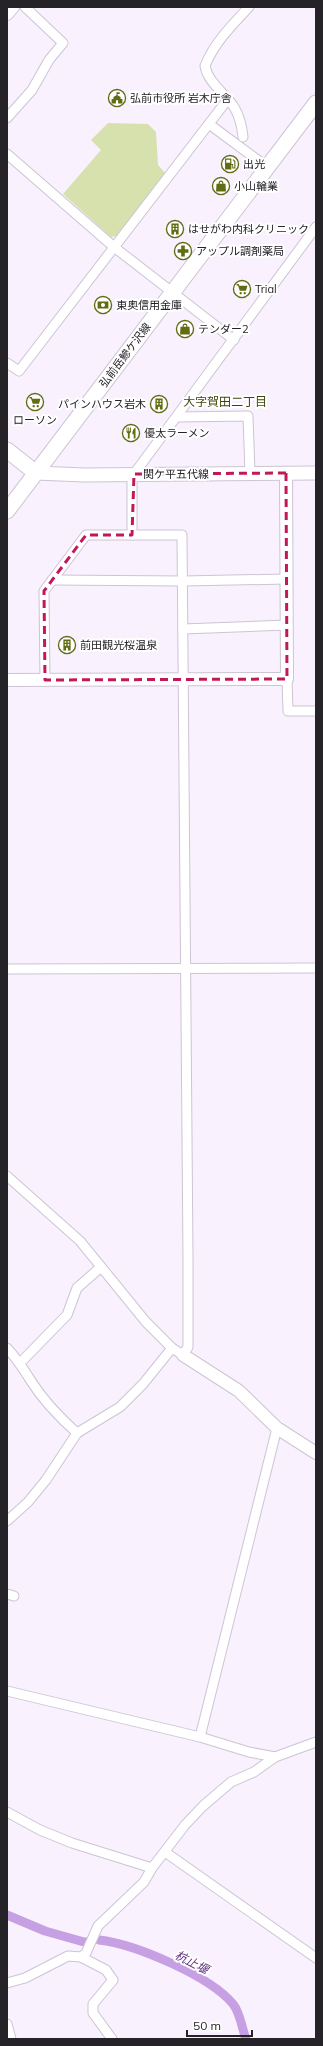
<svg xmlns="http://www.w3.org/2000/svg" width="323" height="2046" viewBox="0 0 323 2046" font-family="Mulish,'Noto Sans JP',sans-serif">
<style>
.green{fill:#d7e1ad}
.lines{fill:none;stroke-linecap:round;stroke-linejoin:round}
.canal{stroke:#c79fe3;stroke-width:9}
.minor-casing{stroke:#cdc4d4;stroke-width:11}
.tertiary-casing{stroke:#cdc4d4;stroke-width:14}
.secondary-casing{stroke:#cdc4d4;stroke-width:15}
.primary-casing{stroke:#cdc4d4;stroke-width:17}
.minor{stroke:#fff;stroke-width:9}
.tertiary{stroke:#fff;stroke-width:12}
.secondary{stroke:#fff;stroke-width:13}
.primary{stroke:#fff;stroke-width:15}
.marked{fill:none;stroke:#c2185b;stroke-width:3;stroke-dasharray:8 5;stroke-linejoin:round}
.labels{text-anchor:middle;dominant-baseline:central;stroke-width:4;stroke-linejoin:round;paint-order:stroke}
.poi-label{font-size:11px;fill:#252228;stroke:#fff;text-anchor:start}
.street-label{font-size:11px;fill:#252228;stroke:#fff}
.neighbourhood-label{font-size:12px;fill:#3e4508;stroke:#fff}
.water-label{font-size:12px;font-style:italic;fill:#623080;stroke:#fff}
</style>
<rect width="100%" height="100%" fill="#f9f1fe"/>
<polygon class="green" points="108,123 148,124 156,132 158,165 165,173 117,236 111,237 63,194 101,150 91,140"/>
<g class="lines">
<g class="canal">
<polyline points="7,1915 45,1931 84,1942 89,1942"/>
<path d="M99,1940C135,1944 210,1976 233,2004C240,2012 242,2029 246,2039"/>
</g>
<g class="minor-casing">
<g id="minor">
<polyline points="7,118 32,90 49,60 63,43 25,7"/>
<polyline points="209,124 267,167"/>
<path d="M243,137C242,126 240,117 234,107C225,93 208,83 205,66C214,43 232,25 249,7"/>
<polyline points="7,154 114,247 234,340"/>
<polyline points="7,363 19,371 228,99"/>
<polyline points="177,417 248,416 250,473"/>
<polyline points="132,535 132,481 134,474 316,227"/>
<polyline points="52,580 183,581 287,579"/>
<polyline points="183,629 287,625"/>
<polyline points="287,679 288,711 316,711"/>
<polyline points="7,969 316,968"/>
<polyline points="7,1176 80,1241 146,1322 172,1348 183,1355 188,1347 188,1257 182,535 86,535 44,591 45,680"/>
<path d="M7,1348C17,1359 23,1368 31,1381C43,1400 59,1417 77,1433"/>
<polyline points="21,1362 67,1315 77,1288 101,1267"/>
<polyline points="7,1521 28,1502 46,1480 77,1433 120,1407 143,1384 172,1348"/>
<polyline points="7,1594 14,1596"/>
<polyline points="7,1691 200,1737 249,1752 275,1757"/>
<polyline points="200,1737 277,1428"/>
<polyline points="7,1812 40,1830 72,1843 152,1868"/>
<polyline points="165,1852 316,1958"/>
<polyline points="81,1957 86,1953 98,1926 144,1882 152,1868 185,1825 203,1806 231,1782 254,1772 275,1757 316,1742"/>
<polyline points="7,1983 25,1978 68,1956 81,1957 106,1970 113,1980 93,2004 93,2013 112,2039"/>
<polyline points="7,2024 11,2039"/>
</g>
</g>
<g class="tertiary-casing">
<g id="tertiary">
<polyline points="7,14 13,7"/>
<polyline points="7,680 287,679 286,473"/>
<polyline points="183,1355 239,1391 277,1428 316,1453"/>
</g>
</g>
<g class="secondary-casing">
<polyline id="secondary" points="36,473 84,475 316,473"/>
</g>
<g class="primary-casing">
<g id="primary">
<polyline points="7,450 36,473"/>
<polyline points="7,511 316,103"/>
</g>
</g>
<use href="#minor" class="minor"/>
<use href="#tertiary" class="tertiary"/>
<use href="#secondary" class="secondary"/>
<use href="#primary" class="primary"/>
</g>
<path class="marked" d="M286,473L287,679L45,680L44,591L86,535H132L134,474Z"/>
<defs>
<g id="civic-ring" transform="scale(0.9)"><circle r="9.5" fill="#fff" stroke="#616c13" stroke-width="1.5"/><path d="M-.6-6.5H3V-4.5H.6V-3L4-1V1h2V6H-6V1h2V-1L-.6-3ZM-1.2 2.5V6h2.4V2.5Z" fill="#616c13"/></g>
<g id="fuel-ring" transform="scale(0.9)"><circle r="9.5" fill="#fff" stroke="#616c13" stroke-width="1.5"/><path d="M-5.5-6h7V0h2V4h1.3V-2.5L3-4.5l.8-.8L6-3V5H2.5V1h-1V6h-7ZM-4.2-4.7v3.2H.2V-4.7Z" fill="#616c13"/></g>
<g id="shop-ring" transform="scale(0.9)"><circle r="9.5" fill="#fff" stroke="#616c13" stroke-width="1.5"/><path d="M-5-2.5h2.3a2.7 3.5 0 0 1 5.4 0H5L5.5 6h-11ZM-1.5-2.5h3a1.5 2.3 0 0 0-3 0Z" fill="#616c13"/></g>
<g id="building-ring" transform="scale(0.9)"><circle r="9.5" fill="#fff" stroke="#616c13" stroke-width="1.5"/><path d="M-4-6H4V6H1V3H-1V6H-4ZM-2.5-4.3h1.7v1.8h-1.7ZM.8-4.3h1.7v1.8H.8ZM-2.5-1h1.7V.8h-1.7ZM.8-1h1.7V.8H.8Z" fill="#616c13"/></g>
<g id="pharmacy-ring" transform="scale(0.9)"><circle r="9.5" fill="#fff" stroke="#616c13" stroke-width="1.5"/><path d="M-2-6h4v4h4v4h-4v4h-4v-4h-4v-4h4Z" fill="#616c13"/></g>
<g id="supermarket-ring" transform="scale(0.9)"><circle r="9.5" fill="#fff" stroke="#616c13" stroke-width="1.5"/><path d="M-6-5.5h2.5l.6 2H6L4.5 2H-2.5L-4.4-4H-6ZM-1.5 3.2a1.3 1.3 0 1 0 .1 0ZM3 3.2a1.3 1.3 0 1 0 .1 0Z" fill="#616c13"/></g>
<g id="bank-ring" transform="scale(0.9)"><circle r="9.5" fill="#fff" stroke="#616c13" stroke-width="1.5"/><path d="M-6-4H6V4H-6ZM0-2.3a2.3 2.3 0 1 0 0 4.6a2.3 2.3 0 1 0 0-4.6Z" fill="#616c13"/></g>
<g id="restaurant-ring" transform="scale(0.9)"><circle r="9.5" fill="#fff" stroke="#616c13" stroke-width="1.5"/><path d="M-5-6h1v4h1v-4h1v4h1v-4h1v5L-1.5 .5V6h-2V.5L-5-1ZM5-6V6H3V1.5H1.5Q1.5-4 5-6Z" fill="#616c13"/></g>
</defs>
<g fill-rule="evenodd">
<use href="#civic-ring" x="117" y="98"/>
<use href="#fuel-ring" x="230" y="164"/>
<use href="#shop-ring" x="221" y="186"/>
<use href="#building-ring" x="175" y="229"/>
<use href="#pharmacy-ring" x="183" y="251"/>
<use href="#supermarket-ring" x="242" y="289"/>
<use href="#bank-ring" x="103" y="305"/>
<use href="#shop-ring" x="185" y="329"/>
<use href="#supermarket-ring" x="35" y="402"/>
<use href="#building-ring" x="159" y="404"/>
<use href="#restaurant-ring" x="131" y="433"/>
<use href="#building-ring" x="67" y="645"/>
</g>
<g class="labels">
<g class="poi-label">
<text x="130" y="98">弘前市役所 岩木庁舎</text>
<text x="243" y="164">出光</text>
<text x="234" y="186">小山輪業</text>
<text x="188" y="229">はせがわ内科クリニック</text>
<text x="196" y="251">アップル調剤薬局</text>
<text x="255" y="289">Trial</text>
<text x="116" y="305">東奥信用金庫</text>
<text x="198" y="329">テンダー2</text>
<text x="146" y="404" text-anchor="end">パインハウス岩木</text>
<text x="35" y="420" text-anchor="middle">ローソン</text>
<text x="144" y="433">優太ラーメン</text>
<text x="80" y="645">前田観光桜温泉</text>
</g>
<g class="street-label">
<text transform="translate(125 355) rotate(-53)">弘前岳鰺ケ沢線</text>
<text x="176" y="474">関ケ平五代線</text>
</g>
<g class="neighbourhood-label">
<text x="225" y="401">大字賀田二丁目</text>
</g>
<g class="water-label">
<text transform="translate(192 1962) rotate(27)">杭止堰</text>
</g>
</g>
<rect width="323" height="2046" fill="none" stroke="#252228" stroke-width="16"/>
<path d="M187 2030v6h65v-6" fill="none" stroke="#252228" stroke-width="2"/>
<text x="193" y="2030" font-size="12" fill="#252228" stroke="#ffffff" stroke-width="3" paint-order="stroke">50 m</text>
</svg>
